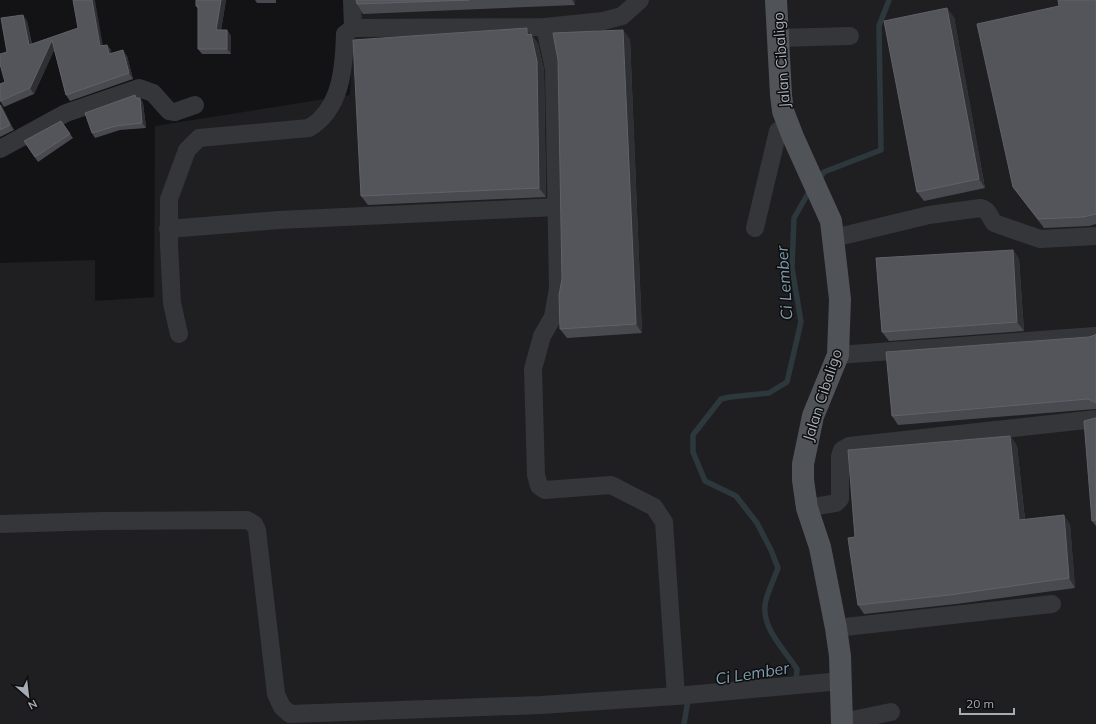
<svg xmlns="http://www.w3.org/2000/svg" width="1096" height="724" viewBox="0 0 1096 724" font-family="Mulish,sans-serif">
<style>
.built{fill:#1f1f22}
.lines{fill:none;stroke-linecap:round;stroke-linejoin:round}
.stream{stroke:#2d383d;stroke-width:5.5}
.minor{stroke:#343639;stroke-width:18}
.major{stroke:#505358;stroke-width:22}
.wall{fill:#494a50}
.shaded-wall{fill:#2f3034}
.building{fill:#53555a;stroke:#606268}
.labels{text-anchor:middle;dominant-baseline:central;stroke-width:3;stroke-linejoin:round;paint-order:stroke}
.street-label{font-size:15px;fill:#a5acb4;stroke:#0e0e10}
.water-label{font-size:16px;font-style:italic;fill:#7e9eae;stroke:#0e0e10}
</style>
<rect width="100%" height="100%" fill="#131315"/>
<polygon class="built" points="354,0 1096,0 1096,724 0,724 0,263 95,260 95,301 154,297 155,126 350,95"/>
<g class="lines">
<g class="stream">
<polyline points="818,180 824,172 881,150 879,26 889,0"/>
<path d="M796,682L797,669C784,649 759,626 766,600C769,589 774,579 778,568L771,550L757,523L736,496L705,481L693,452V435L721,399L730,397L769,393L787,382L801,322L792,268L794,218L810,190"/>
<polyline points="684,724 688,700 691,699"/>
</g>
<g class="minor">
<polyline points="352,0 353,28"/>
<polyline points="545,27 554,69 558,288 553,317 542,336 533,369 536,475 539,486 545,490 611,485 654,507 664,522 676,696"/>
<polyline points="778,38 850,36"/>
<polyline points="0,149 66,113 139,88 153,93 169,111 175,112 195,105"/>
<polyline points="755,228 778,131 788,125"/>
<polyline points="168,229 279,220 557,207"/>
<path d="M834,238L929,215L980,208C988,209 990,217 994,223L1040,239L1096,236"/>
<path d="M179,334L172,303L169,245V199L187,150L199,138L309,128C341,109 344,69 345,34L353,28L545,27L603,21L622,16L640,0"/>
<polyline points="838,355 1095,336"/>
<polyline points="807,508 836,503 840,499 840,456 842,450 849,446 1096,419"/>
<polyline points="0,524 102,521 247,520 254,524 257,530 276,694 282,707 290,714 541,705 676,696 841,681"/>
<polyline points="836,628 1052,604"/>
<polyline points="842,722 891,712"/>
</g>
<polyline class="major" points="776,0 781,95 783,111 793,137 831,221 840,299 838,355 813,416 803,464 803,480 807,508 820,547 836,628 840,656 842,724"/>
</g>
<g class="wall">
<polygon points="196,0 226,0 221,30 227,30 231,36 231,54 202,54 198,49 198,9 196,6"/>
<polygon points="255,0 276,0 276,3 257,3"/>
<polygon points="356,0 575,0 575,5 363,14 357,4"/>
<polygon points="1096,0 1096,224 1089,226 1044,228 1013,187"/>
<polygon points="23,15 27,21 32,44 103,46 107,45 111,50 111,54 127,56 133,79 70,101 66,95 54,50 34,94 4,107 0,101 0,84 5,82 7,52"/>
<polygon points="954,17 985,188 924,201 917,192"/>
<polygon points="527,28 538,44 544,70 546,197 368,205 361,196"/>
<polygon points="630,39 642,333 567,338 560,329"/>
<polygon points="137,98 140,98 143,103 146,128 120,130 95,138 92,133"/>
<polygon points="0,104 14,130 0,137"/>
<polygon points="61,121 73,138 38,162 24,141"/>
<polygon points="1013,250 1019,259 1024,331 889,341 882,332"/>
<polygon points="1096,334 1096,409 1095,409 898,425 892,416 1095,335"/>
<polygon points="1095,418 1096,418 1096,526 1092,521"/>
<polygon points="1010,436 1017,446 1025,519 1070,524 1075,588 956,604 864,614 858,605 855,537"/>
</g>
<g class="shaded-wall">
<polygon points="92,0 95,0 104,52 100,46"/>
<polygon points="221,0 226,0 220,36 216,30"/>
<polygon points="572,0 575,0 575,5"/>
<polygon points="947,8 954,17 985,188 979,179"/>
<polygon points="23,15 27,21 33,51 29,45"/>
<polygon points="527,28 538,44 544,70 546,197 539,188"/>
<polygon points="227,30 231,36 231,54 227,49"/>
<polygon points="623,30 630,39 642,333 636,324"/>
<polygon points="52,40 56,46 34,94 30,88"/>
<polygon points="107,45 111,50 113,60 109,54"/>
<polygon points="123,50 127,56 133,79 129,73"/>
<polygon points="140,98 143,103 146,128 142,123"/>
<polygon points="0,104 2,106 14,130 10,125"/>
<polygon points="1013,250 1019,259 1024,331 1017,322"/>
<polygon points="1010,436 1017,446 1026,529 1019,520"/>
<polygon points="1064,515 1070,524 1075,588 1069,578"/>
</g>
<g class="building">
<polygon points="73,0 92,0 100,46 107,45 109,54 123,50 129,73 66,95 52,40 30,88 0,101 0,84 5,82 0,64 0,54 7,52 1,18 23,15 29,45 78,28"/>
<polygon points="196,0 221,0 216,30 227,30 227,49 198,49 198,6 196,6"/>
<polygon points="356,0 469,0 357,4"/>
<polygon points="1058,0 1096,0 1096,214 1083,217 1038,219 1013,187 977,24 1059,6"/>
<polygon points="947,8 979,179 917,192 884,21"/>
<polygon points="527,28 527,35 531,34 537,61 539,188 361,196 353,40"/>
<polygon points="623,30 636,324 560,329 559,295 562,279 558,60 553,33"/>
<polygon points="135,95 136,98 140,98 142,123 116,126 92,133 85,113"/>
<polygon points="0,105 10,125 0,130"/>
<polygon points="61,121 70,134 35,157 24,141"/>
<polygon points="1013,250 1017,322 882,332 876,258"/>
<polygon points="1096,334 1096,403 1088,399 892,416 886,352 1089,337 1095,335"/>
<polygon points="1095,418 1096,418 1096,520 1092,521 1084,421"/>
<polygon points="1010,436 1019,520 1064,515 1069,578 949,595 858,605 848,538 855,537 848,450"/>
</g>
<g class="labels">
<g class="street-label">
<text transform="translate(781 60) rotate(-94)">Jalan Cibaligo</text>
<text transform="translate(822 395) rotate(-72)">Jalan Cibaligo</text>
</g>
<g class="water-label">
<text transform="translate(784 283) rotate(-94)">Ci Lember</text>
<text transform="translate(752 673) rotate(-9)">Ci Lember</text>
</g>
</g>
<g transform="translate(28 696) rotate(152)" stroke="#0e0e10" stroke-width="3" paint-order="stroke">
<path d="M0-3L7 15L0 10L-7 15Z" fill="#a5acb4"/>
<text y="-6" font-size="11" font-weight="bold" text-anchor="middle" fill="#a5acb4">N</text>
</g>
<path d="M960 708v6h54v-6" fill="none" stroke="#a5acb4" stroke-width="2"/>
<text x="966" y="708" font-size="12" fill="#a5acb4" stroke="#0e0e10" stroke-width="3" paint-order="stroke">20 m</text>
</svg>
